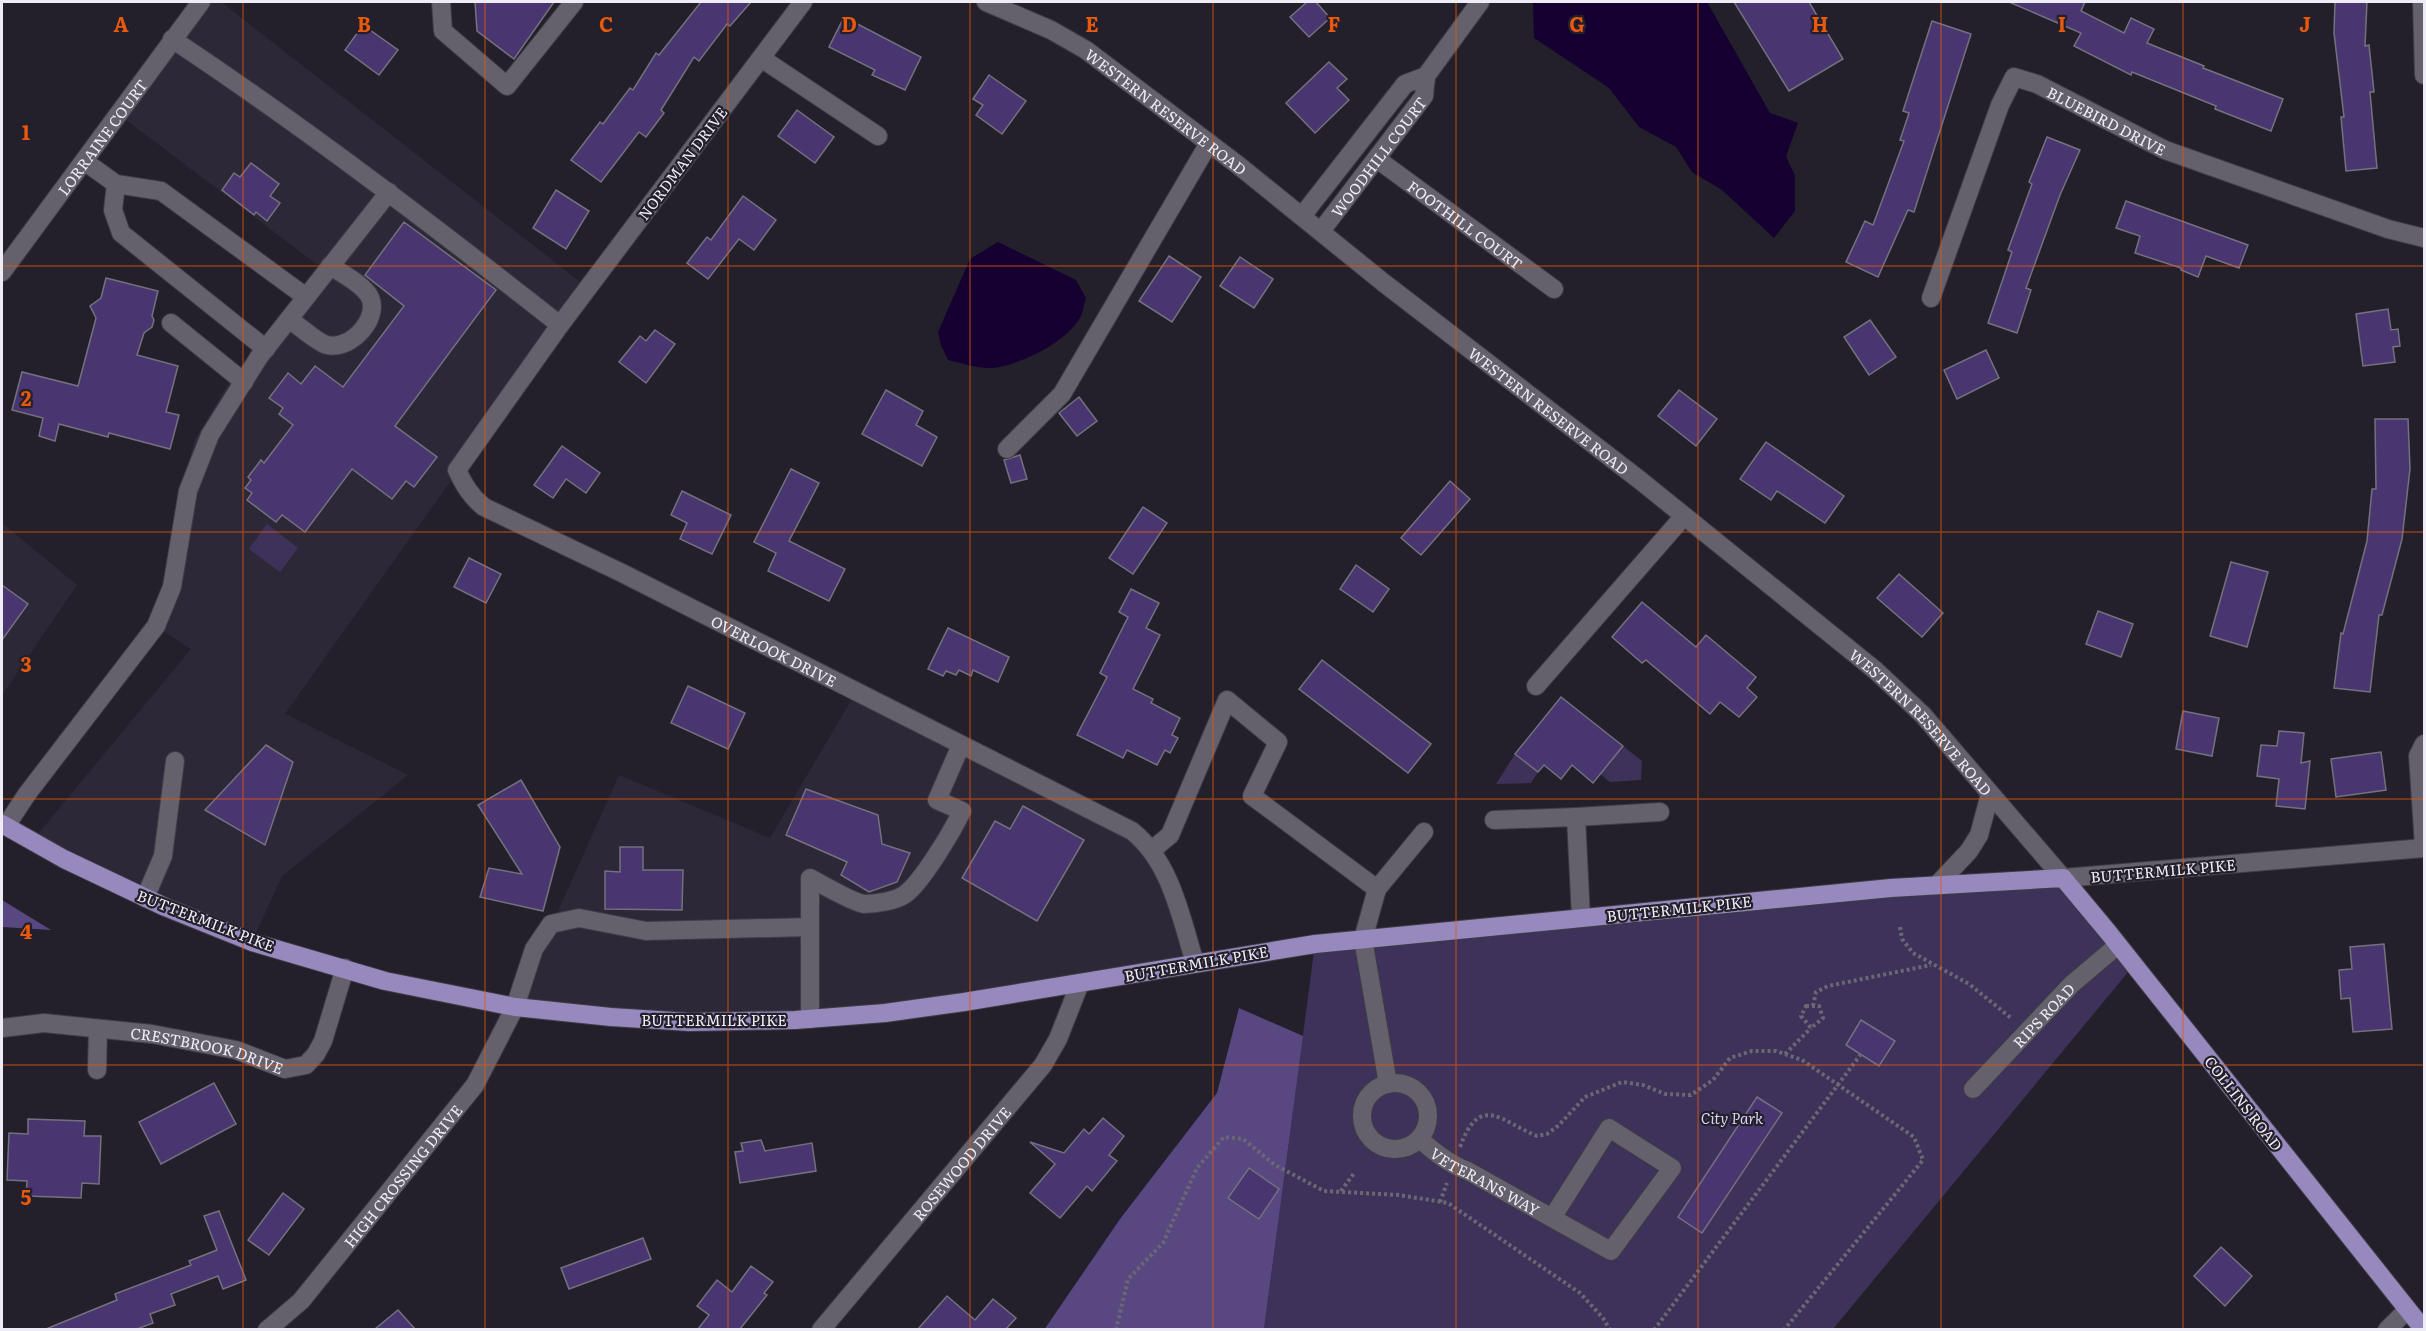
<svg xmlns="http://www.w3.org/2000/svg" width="2426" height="1331" viewBox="0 0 2426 1331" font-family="Literata,serif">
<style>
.built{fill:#2d2838}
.green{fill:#3e325a}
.forest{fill:#594782}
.water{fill:#150031}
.building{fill:#493670;stroke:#74717e;stroke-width:1.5}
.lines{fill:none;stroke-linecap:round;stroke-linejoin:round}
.minor-casing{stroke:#3e3c44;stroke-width:20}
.major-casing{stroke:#3e3c44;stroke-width:20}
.path{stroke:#6a6872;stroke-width:4;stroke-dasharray:3 3;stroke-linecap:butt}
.minor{stroke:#64616d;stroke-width:18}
.major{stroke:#9789bd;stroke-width:18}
.grid{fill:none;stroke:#e8590c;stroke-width:1.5;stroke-opacity:0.55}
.labels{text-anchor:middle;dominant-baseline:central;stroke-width:4.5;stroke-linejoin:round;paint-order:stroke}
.street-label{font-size:15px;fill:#eeecf4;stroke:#23202b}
.park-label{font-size:15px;font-style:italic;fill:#dad0f5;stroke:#23202b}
.grid-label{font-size:20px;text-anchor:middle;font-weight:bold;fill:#e8590c;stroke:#23202b;stroke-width:4.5;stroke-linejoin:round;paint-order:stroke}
</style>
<rect width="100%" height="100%" fill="#23202b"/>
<g class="built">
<polygon points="201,2 221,2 588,288 285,714 408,775 282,876 252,942 32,841 191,649 149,622 160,601 194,441 228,384 319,266 118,114"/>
<polygon points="2,523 77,585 2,695"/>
<polygon points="856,692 1144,840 1195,963 795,1020 515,1007 619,775 770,838"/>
</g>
<g class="green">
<polygon points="267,524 298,548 280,572 249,549"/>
<polygon points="1623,746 1642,761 1641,780 1610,782 1600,774"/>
<polygon points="1515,754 1538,772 1531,783 1496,784"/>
<polygon points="2063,878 2134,965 1833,1329 1264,1330 1315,944"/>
</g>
<g class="forest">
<polygon points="2,900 51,930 2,927"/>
<polygon points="1239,1008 1303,1036 1264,1329 1044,1330 1120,1219 1217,1093"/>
</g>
<g class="water">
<polygon points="1533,2 1707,2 1770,113 1798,123 1786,156 1795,176 1795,211 1774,238 1722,190 1692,172 1676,147 1639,127 1609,88 1534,38"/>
<path d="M998,242L1076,280L1086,298C1084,304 1083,311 1081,316C1068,342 1017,367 990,368C976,368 961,363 948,360L941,345L938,332L970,259Z"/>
</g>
<g class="building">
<polygon points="475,2 554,2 514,59 477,31"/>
<polygon points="701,2 751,2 730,26 727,24 699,61 694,57 661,110 664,113 646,137 639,132 601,182 571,160 600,122 603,124 630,88 633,90 656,53 659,55"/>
<polygon points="1307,2 1316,2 1330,18 1309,37 1290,17"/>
<polygon points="1734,2 1809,2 1843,59 1789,91"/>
<polygon points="2009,2 2085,2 2081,11 2124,33 2131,18 2154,29 2147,43 2204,66 2203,68 2283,99 2271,131 2215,109 2216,106 2132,72 2131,75 2074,46 2081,33"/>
<polygon points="2335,2 2367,2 2365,46 2369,45 2374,92 2370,92 2377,168 2346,171 2341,117 2344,117 2334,33"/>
<polygon points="844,17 921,57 905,90 872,75 875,70 829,47"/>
<polygon points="1932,21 1971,34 1914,212 1908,210 1878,277 1846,262 1865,221 1873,225 1904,141 1900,140 1909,113 1903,111"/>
<polygon points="363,25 398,50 379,75 345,50"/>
<polygon points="1329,62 1347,79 1337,88 1349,100 1315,133 1286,103"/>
<polygon points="989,75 1026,101 1002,134 976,115 983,105 973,99"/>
<polygon points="797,110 834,137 815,163 778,136"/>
<polygon points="2047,137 2080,150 2060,195 2026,288 2031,290 2017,333 1988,323 2012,252 2008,250 2032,184 2029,182"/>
<polygon points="251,163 279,184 270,196 280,203 267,221 256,212 254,215 222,190 234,173 240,177"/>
<polygon points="556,190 589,211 566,249 533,228"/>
<polygon points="743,196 776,220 754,250 739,239 708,279 687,263 707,237 711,240"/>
<polygon points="2126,201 2248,245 2239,268 2206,256 2198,277 2181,270 2181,268 2135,253 2140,236 2116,228"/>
<polygon points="404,222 496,290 395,426 437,457 414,487 406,481 392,499 352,469 305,532 282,515 276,522 247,500 252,493 245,488 251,480 248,477 261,460 264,463 293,425 279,414 283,408 269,398 288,373 301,384 315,366 343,387 404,306 365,275"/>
<polygon points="1169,256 1201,277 1172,322 1139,301"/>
<polygon points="1240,257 1273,279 1254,308 1220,286"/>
<polygon points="106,278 158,291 152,316 154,320 152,327 144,333 137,355 178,366 166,412 179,415 170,449 109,433 108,437 59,424 55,441 39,436 43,418 12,410 22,372 78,386 96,318 90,306 101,298"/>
<polygon points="2388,309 2391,330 2398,329 2400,346 2393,347 2395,362 2363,366 2356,314"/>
<polygon points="1870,320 1896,357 1869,375 1844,337"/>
<polygon points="655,330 675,344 646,383 619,362 640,336 646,341"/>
<polygon points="1986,350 1999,378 1957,399 1944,370"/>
<polygon points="886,390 923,411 916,425 937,437 922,466 862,434"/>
<polygon points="1679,390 1717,419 1696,446 1658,416"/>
<polygon points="1079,397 1097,421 1077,436 1059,413"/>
<polygon points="2375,419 2408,419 2410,469 2402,539 2382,615 2379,615 2370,692 2334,688 2341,633 2343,634 2367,541 2372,489 2376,489"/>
<polygon points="1766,442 1844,496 1825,523 1777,491 1771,500 1740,479"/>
<polygon points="562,446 600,473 586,493 566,479 553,498 534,485"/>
<polygon points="1020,455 1027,479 1011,483 1004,460"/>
<polygon points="791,469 819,483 789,541 845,569 829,601 768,571 776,553 754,542"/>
<polygon points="1450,481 1470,499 1421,555 1401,538"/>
<polygon points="682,491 731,515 712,554 680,539 687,523 671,515"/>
<polygon points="1143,507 1167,523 1133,574 1109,558"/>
<polygon points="469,558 501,574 486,603 454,587"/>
<polygon points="2231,562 2268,572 2247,647 2210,636"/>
<polygon points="1356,565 1389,589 1373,612 1340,589"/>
<polygon points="1899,574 1943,613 1922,637 1877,598"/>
<polygon points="2,585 28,604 2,640"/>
<polygon points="1131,589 1159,603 1146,628 1160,635 1133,689 1153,699 1151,703 1180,718 1172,735 1178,738 1170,753 1165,750 1157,765 1127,750 1123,758 1077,735 1107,677 1100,673 1128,617 1119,612"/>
<polygon points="1642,602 1696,647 1706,635 1756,677 1747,688 1757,697 1739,717 1720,702 1710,714 1646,660 1642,663 1612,637"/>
<polygon points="2098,611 2133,624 2121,657 2086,644"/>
<polygon points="948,628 1009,657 998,682 973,670 971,676 959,670 956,675 946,671 943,676 928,669"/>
<polygon points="1322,660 1431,744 1408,773 1299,689"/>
<polygon points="688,686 745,713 728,749 671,723"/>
<polygon points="1561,697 1623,746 1593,783 1572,765 1561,779 1544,765 1538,772 1515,754"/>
<polygon points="2183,711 2219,718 2212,756 2176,749"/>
<polygon points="2279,731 2304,733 2301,763 2310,761 2305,809 2276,806 2279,779 2257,776 2261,745 2277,746"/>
<polygon points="266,745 293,762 265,845 205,810"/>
<polygon points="2381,752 2386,790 2336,797 2331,759"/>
<polygon points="521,780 560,847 543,911 480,897 489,868 522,874 478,805"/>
<polygon points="806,789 878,815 882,844 910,853 897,882 869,892 841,875 847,862 786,835"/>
<polygon points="1023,806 1084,840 1037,921 962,878 995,821 1010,829"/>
<polygon points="620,847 643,847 643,870 683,870 682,910 605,909 605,871 620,872"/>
<polygon points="2384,944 2392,1029 2353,1032 2350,998 2341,999 2339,970 2352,969 2350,947"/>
<polygon points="1861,1020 1895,1041 1879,1066 1846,1045"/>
<polygon points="214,1083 236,1124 161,1164 139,1122"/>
<polygon points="1757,1097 1782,1113 1702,1233 1678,1217"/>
<polygon points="1103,1118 1124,1136 1109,1155 1117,1161 1092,1191 1087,1186 1060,1218 1030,1193 1055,1164 1030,1142 1064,1153 1084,1129 1089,1134"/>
<polygon points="28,1119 85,1121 84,1136 101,1136 99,1184 82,1183 81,1198 26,1196 27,1181 7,1180 9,1133 28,1134"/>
<polygon points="761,1140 765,1151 812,1143 816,1171 740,1183 735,1152 743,1151 741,1143"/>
<polygon points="1249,1168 1279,1189 1259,1219 1228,1198"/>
<polygon points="283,1193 304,1209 269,1255 248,1240"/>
<polygon points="219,1211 246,1280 223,1289 218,1276 171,1294 175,1305 150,1314 153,1323 137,1329 46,1329 117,1300 115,1294 191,1265 189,1261 217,1250 204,1216"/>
<polygon points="643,1238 651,1259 569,1289 561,1268"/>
<polygon points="2221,1247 2252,1276 2225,1306 2194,1276"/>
<polygon points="751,1266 773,1282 764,1293 767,1295 740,1329 698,1329 709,1315 697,1306 717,1280 732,1292"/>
<polygon points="947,1296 975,1320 993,1299 1016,1318 1006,1329 918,1329"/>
<polygon points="398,1310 415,1329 375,1329"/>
</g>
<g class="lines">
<g class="minor-casing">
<g id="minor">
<polyline points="441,2 443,31 507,86 574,2"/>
<path id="s1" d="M803,2L560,325L457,470C464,485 471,497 484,507L622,573L1132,831C1171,862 1181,918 1195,963"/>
<path id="s2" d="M986,2L1051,30L1086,50L1238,165L1384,283L1641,481L1875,670L1923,715L2063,878L2424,848"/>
<polyline points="2422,2 2424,75"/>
<path d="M172,39C306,128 434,226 560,325"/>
<polyline points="761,58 878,136"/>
<path id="s3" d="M1377,159L1554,289"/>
<polyline points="84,161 116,184 161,191 306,297"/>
<polyline points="116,184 113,210 121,233 266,349"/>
<polyline points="1302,216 1405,84 1426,76"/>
<path id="s4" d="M1321,231L1424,96L1426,76L1480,2"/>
<path id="s5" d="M2,272L201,2"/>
<path id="s6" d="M1931,298L2000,105L2014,77L2037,84L2165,150L2388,229L2424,238"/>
<path d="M289,319C298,325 318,343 327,345C352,351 383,315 368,294C359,282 343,274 330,266"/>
<polyline points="171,323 244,382"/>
<polyline points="1007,449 1062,394 1209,143"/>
<polyline points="1536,686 1684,516"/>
<polyline points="2424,744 2418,756 2424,846"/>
<polyline points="1576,817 1660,812"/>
<polyline points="1494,820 1576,817 1581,918"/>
<polyline points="6,826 27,794 156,626 172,587 188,491 210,435 259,357 389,192"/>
<polyline points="1152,850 1170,835 1227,700 1278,742 1252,796 1377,889"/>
<polyline points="1937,885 1969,851 1979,835 1990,794"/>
<polyline points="145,898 163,856 175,761"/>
<path d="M810,1019V878C821,884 854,903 864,904C875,904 895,901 904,895C921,884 953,830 962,811L937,800L961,745"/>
<path id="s7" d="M2,1028L44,1023L152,1034L236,1050L285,1069L306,1065L316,1054L323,1041L345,968"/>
<polyline points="97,1070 98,1029"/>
<circle cx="1395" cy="1116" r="33"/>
<polyline points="1388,1084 1363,939 1377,889 1424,832"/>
<path id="s8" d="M1973,1089L2072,984L2118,945"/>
<path id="s9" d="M1420,1139C1435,1153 1449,1164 1468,1171L1611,1251L1672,1168L1609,1128L1552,1218"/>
<path id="s10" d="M267,1330L301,1301L475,1085L515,1007L534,949L551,924L579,918L646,931L810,927"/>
<path id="s11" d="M821,1330L1043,1065L1058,1039L1080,983"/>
<polyline points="2387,1330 2407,1310"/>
</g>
</g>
<g class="major-casing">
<polyline id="major" points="2,824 64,859 165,907 252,942 385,981 515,1007 611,1017 690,1022 795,1020 885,1013 964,1002 1315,944 1891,888 2063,878 2108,932 2424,1330"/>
</g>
<g class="path">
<polyline points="1900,927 1902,939 1913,953 1969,984 2011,1018"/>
<polygon points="1806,1006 1819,1006 1823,1018 1811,1028 1801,1016"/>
<polyline points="1813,1006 1816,992 1828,986 1931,965"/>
<polyline points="1785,1054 1811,1028"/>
<path d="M1460,1147C1480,1092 1502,1122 1537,1136L1547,1134L1559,1125L1585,1097L1622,1082L1643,1085L1665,1094L1691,1095L1713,1080L1730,1058L1752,1051H1776L1802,1060L1914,1137L1923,1160L1784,1330"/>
<polyline points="1341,1191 1355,1172"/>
<polyline points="1440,1202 1447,1183"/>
<polyline points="1116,1330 1128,1279 1163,1243 1197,1168 1224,1137 1243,1139 1275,1165 1324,1191 1399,1195 1448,1203 1580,1293 1603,1318 1610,1330"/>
<polyline points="1654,1330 1861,1054"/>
</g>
<use href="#minor" class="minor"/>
<use href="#major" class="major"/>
</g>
<path class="grid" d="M243,2V1330M485,2V1330M728,2V1330M970,2V1330M1213,2V1330M1456,2V1330M1698,2V1330M1941,2V1330M2183,2V1330M2,266H2424M2,532H2424M2,799H2424M2,1065H2424"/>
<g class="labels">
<g class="street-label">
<text stroke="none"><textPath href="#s2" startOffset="212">WESTERN RESERVE ROAD</textPath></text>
<text stroke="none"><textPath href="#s6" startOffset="339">BLUEBIRD DRIVE</textPath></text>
<text stroke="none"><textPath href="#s5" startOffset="168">LORRAINE COURT</textPath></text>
<text stroke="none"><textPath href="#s4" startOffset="94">WOODHILL COURT</textPath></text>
<text transform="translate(682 163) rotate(-53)">NORDMAN DRIVE</text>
<text stroke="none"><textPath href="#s3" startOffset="110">FOOTHILL COURT</textPath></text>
<text stroke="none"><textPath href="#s2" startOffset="698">WESTERN RESERVE ROAD</textPath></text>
<text stroke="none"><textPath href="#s1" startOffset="952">OVERLOOK DRIVE</textPath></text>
<text stroke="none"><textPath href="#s2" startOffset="1184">WESTERN RESERVE ROAD</textPath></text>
<text transform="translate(2163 870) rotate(-5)">BUTTERMILK PIKE</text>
<text transform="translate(1679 908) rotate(-6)">BUTTERMILK PIKE</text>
<text transform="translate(206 920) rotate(21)">BUTTERMILK PIKE</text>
<text transform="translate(1196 963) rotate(-10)">BUTTERMILK PIKE</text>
<text stroke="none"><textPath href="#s8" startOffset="102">RIPS ROAD</textPath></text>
<text x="714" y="1019">BUTTERMILK PIKE</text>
<text stroke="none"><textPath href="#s7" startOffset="208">CRESTBROOK DRIVE</textPath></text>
<text transform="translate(2244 1103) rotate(52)">COLLINS ROAD</text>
<text stroke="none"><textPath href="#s11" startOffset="218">ROSEWOOD DRIVE</textPath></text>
<text stroke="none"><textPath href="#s10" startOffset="206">HIGH CROSSING DRIVE</textPath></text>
<text stroke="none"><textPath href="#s9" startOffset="78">VETERANS WAY</textPath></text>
</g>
<g class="park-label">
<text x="1732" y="1117">City Park</text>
</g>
</g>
<g class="grid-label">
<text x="121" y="32">A</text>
<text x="364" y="32">B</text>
<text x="606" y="32">C</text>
<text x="849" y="32">D</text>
<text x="1092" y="32">E</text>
<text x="1334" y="32">F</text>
<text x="1577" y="32">G</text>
<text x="1820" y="32">H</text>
<text x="2062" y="32">I</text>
<text x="2305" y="32">J</text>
<text x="26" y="140">1</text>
<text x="26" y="406">2</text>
<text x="26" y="672">3</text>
<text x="26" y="939">4</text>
<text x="26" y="1205">5</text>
</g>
<rect width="2426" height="1331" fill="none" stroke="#eeecf4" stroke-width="6"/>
</svg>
